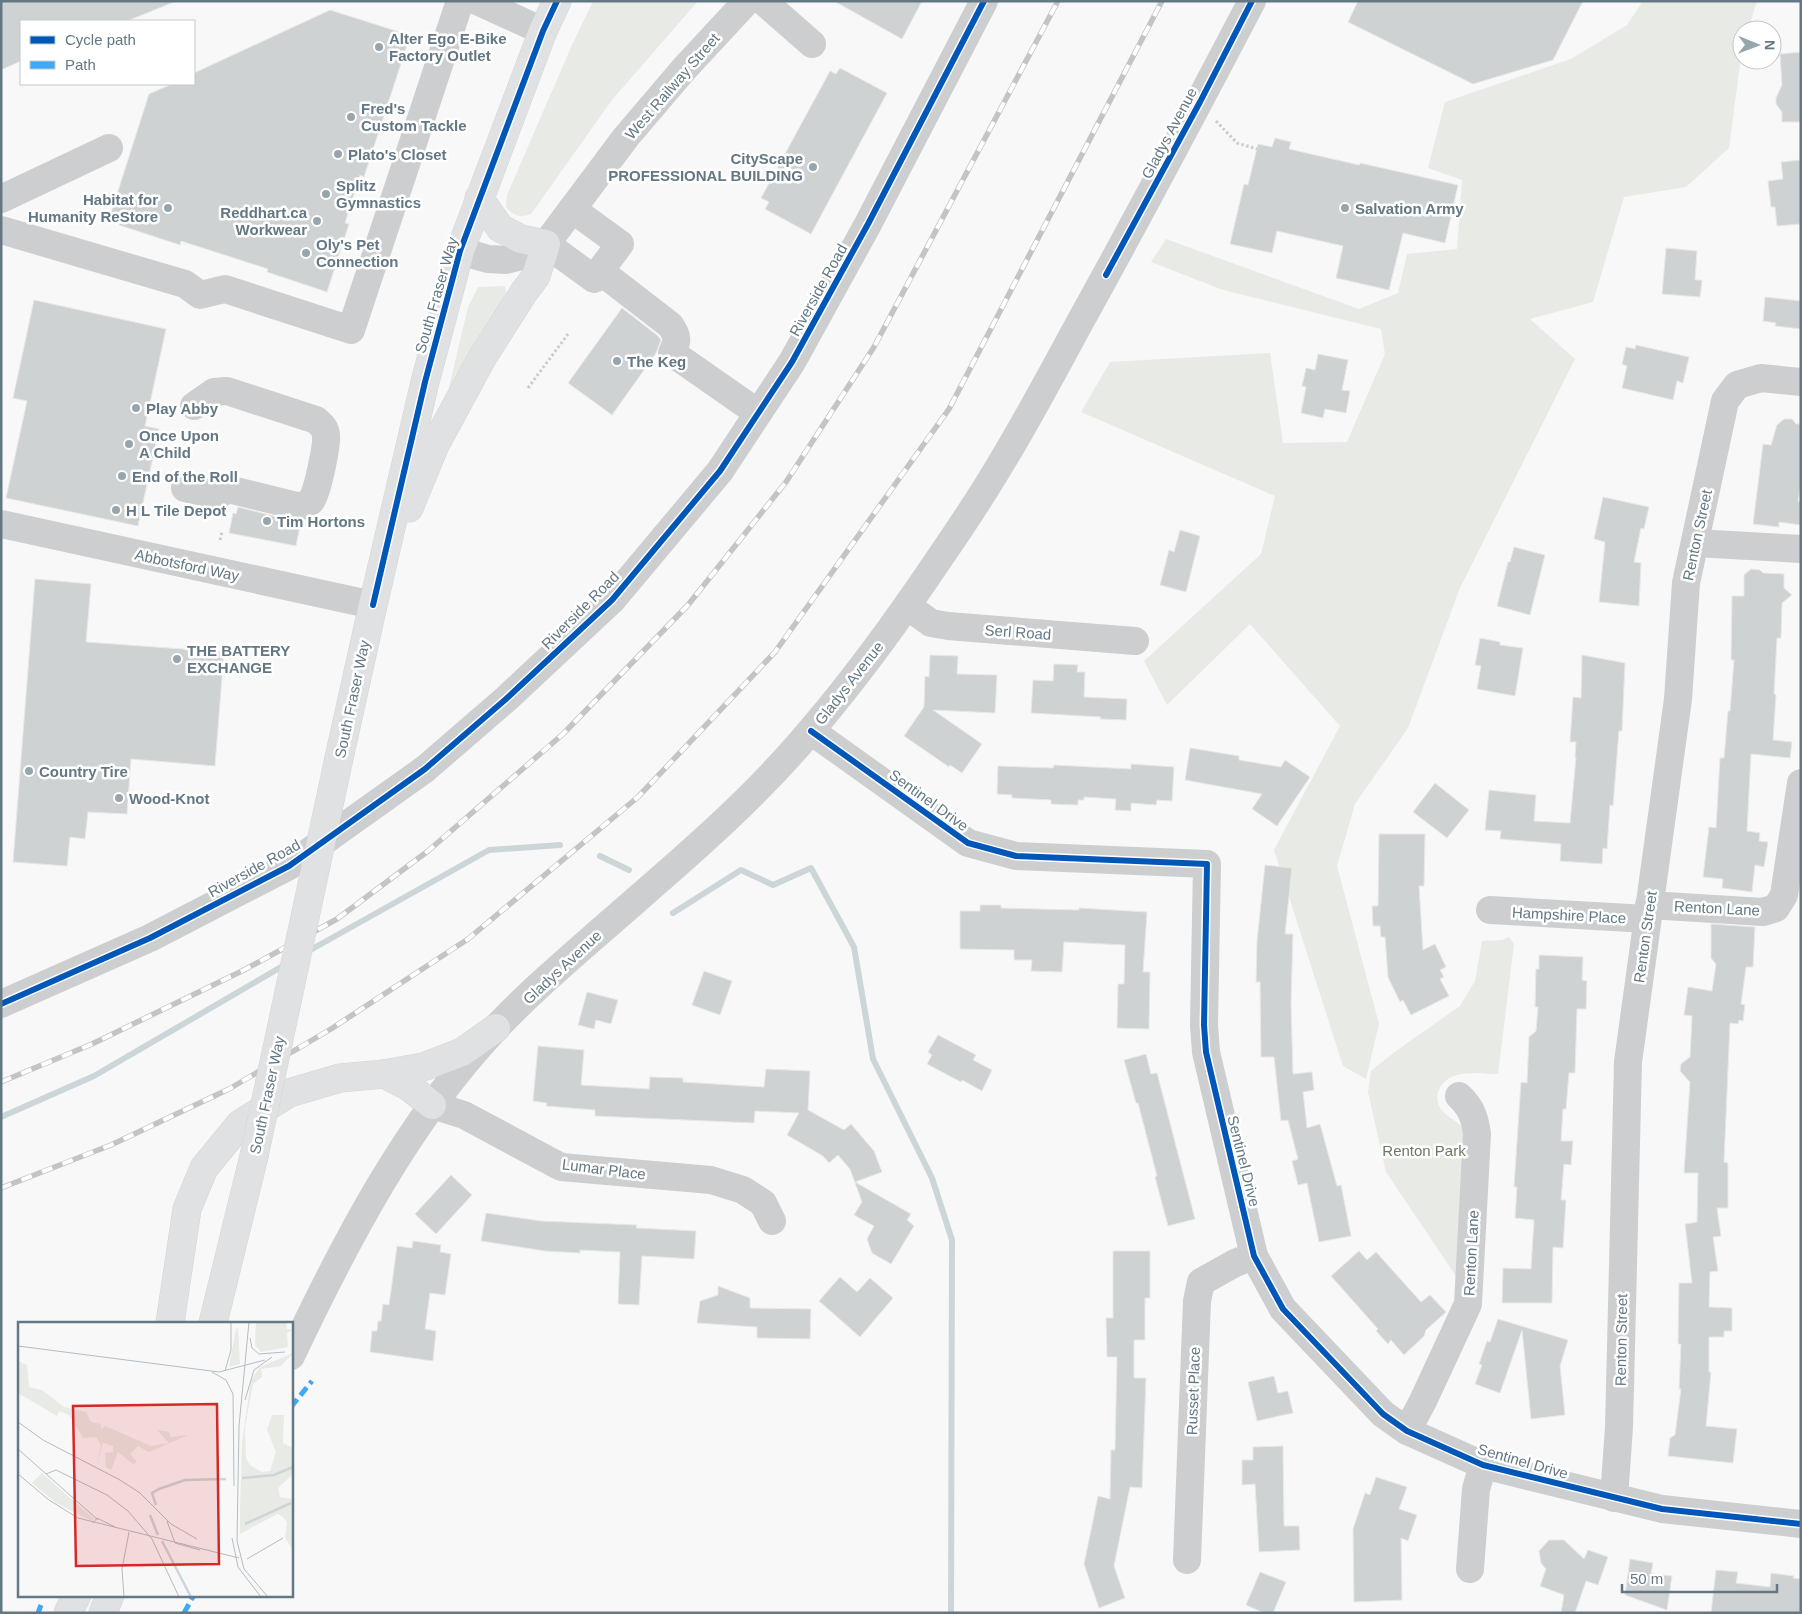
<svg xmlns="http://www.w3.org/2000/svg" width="1802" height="1614" viewBox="0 0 1802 1614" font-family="Arial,sans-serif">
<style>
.green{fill:#e8eae5}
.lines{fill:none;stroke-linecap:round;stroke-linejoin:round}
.stream{stroke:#ccd6d9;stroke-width:6}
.building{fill:#cfd2d3;stroke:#e8e8e8}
.major-casing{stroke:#d4d5d6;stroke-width:29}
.path{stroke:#cbcccd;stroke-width:3;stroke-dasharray:2.5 2.5;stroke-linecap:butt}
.minor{stroke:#cdcecf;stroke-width:28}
.major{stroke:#e0e1e2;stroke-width:28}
.rail-casing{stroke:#c2c4c5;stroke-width:5.5}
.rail{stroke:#fff;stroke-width:4;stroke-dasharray:11;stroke-linecap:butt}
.major-bridge-casing{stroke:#d4d5d6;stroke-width:29;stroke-linecap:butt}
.major-bridge{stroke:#e0e1e2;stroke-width:28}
.quiet{stroke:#3fa9f5;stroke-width:5;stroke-dasharray:10 5;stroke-linecap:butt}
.cycleway-casing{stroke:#fff;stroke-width:9}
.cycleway{stroke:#0057b8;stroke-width:6}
.poi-dot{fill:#97a5ad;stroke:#fff;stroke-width:2}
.labels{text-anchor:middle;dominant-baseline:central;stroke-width:5;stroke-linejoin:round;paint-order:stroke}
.poi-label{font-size:15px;font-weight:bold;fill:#637884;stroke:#fff;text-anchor:start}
.street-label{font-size:15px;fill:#637884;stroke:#fff}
.park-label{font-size:15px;fill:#697a62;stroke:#fff}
.inset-river{fill:none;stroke:#ccd6d9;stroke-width:2.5}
.inset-road{fill:none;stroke:#b3bdc3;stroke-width:1}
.view{fill:#d62828;fill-opacity:0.15;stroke:#d62828;stroke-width:2.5}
.inset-edge{fill:none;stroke:#637884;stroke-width:2.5}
</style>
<rect width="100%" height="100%" fill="#f8f8f8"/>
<g class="green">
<path d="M593,1H698L612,100L531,214C520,218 514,216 506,207L507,195L572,45Z"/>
<polygon points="1643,1 1757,1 1748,30 1742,30 1742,49 1729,148 1686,187 1624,197 1593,302 1530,319 1575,359 1460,588 1408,728 1355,804 1337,866 1379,1024 1366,1079 1343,1066 1274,850 1340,726 1250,624 1167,705 1144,661 1261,554 1275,496 1081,412 1110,362 1270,353 1283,443 1347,442 1385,354 1381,329 1223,290 1151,262 1166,239 1359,309 1398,293 1407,254 1457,249 1462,180 1428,168 1445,102 1571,59 1627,25"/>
<polygon points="505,286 506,293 498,309 452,388 449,387 468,307 478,287"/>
<path d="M1509,937L1514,944L1498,1074C1478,1074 1448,1068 1439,1090C1436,1096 1437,1104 1441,1109C1448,1119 1460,1121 1466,1133L1460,1282L1386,1172L1368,1092L1371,1071L1396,1051L1460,1006L1475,981L1482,941L1502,940Z"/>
</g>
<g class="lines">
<g class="stream">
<polyline points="600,856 629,870"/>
<polyline points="673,913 741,870 773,885 811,868 854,947 873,1059 932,1178 952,1240 951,1613"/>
<polyline points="305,953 489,850 560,845"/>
<polyline points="1,1117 94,1076 288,963"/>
</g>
</g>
<g class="building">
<polygon points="1,1 174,1 174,2 127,21 21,21 21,61 1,70"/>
<polygon points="834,1 922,1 902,39"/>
<polygon points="1358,1 1583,1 1553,60 1473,84 1348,22"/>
<polygon points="330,10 406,34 404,38 409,39 364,177 360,175 345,223 349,224 327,292 267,272 268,269 181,241 180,245 119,225 121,220 110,216 149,94 172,84 194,84 194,73"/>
<polygon points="1801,52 1801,122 1782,122 1782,112 1776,104 1776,98 1782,85 1780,54"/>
<polygon points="840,68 887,93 811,234 765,209 769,202 761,198 830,71 836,74"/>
<polygon points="1275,138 1291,142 1289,149 1359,165 1360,163 1458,185 1445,243 1403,233 1389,290 1336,278 1343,246 1277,231 1272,253 1230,244 1244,184 1248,185 1258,144 1272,147"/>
<polygon points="1801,160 1801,224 1777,226 1775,207 1771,207 1768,181 1783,179 1781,162"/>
<polygon points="1666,248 1697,251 1695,280 1702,280 1700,297 1662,294"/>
<polygon points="1765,297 1801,301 1801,329 1775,326 1776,323 1763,321"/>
<polygon points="34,300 166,329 145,426 159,429 138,526 6,498 27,401 13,398"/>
<polygon points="622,308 658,336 661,340 656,353 612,415 568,383"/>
<polygon points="1636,345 1689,357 1683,383 1677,381 1673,400 1622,388 1627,366 1622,364 1626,347 1635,349"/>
<polygon points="1318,354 1348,360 1342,390 1350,391 1346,413 1325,409 1323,418 1301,413 1306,387 1302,386 1306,368 1315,370"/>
<polygon points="1784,419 1792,419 1796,424 1801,424 1801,482 1798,501 1801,502 1801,525 1779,522 1779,527 1753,524 1763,444 1771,445 1777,425"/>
<polygon points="1603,497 1649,507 1644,529 1641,528 1634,562 1641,563 1639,606 1599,602 1605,542 1594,539"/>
<polygon points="238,507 293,521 301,521 296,546 229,533 233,513 236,514"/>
<polygon points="1180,530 1200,536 1186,592 1160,585 1169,550 1174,552"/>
<polygon points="1514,547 1545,555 1530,615 1497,606 1508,562 1510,562"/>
<polygon points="1751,569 1760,570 1763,573 1784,574 1784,588 1792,595 1782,603 1781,638 1777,638 1774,694 1776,695 1773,740 1792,742 1790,758 1751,754 1747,831 1760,833 1759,841 1768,842 1764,867 1755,865 1752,892 1722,888 1723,879 1703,877 1709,827 1716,828 1720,758 1724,758 1728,711 1730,711 1734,660 1731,660 1732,596 1744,596 1744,575"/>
<polygon points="35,579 91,584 86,642 224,652 215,766 131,759 127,814 88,812 85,839 70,837 67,866 13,862"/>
<polygon points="1480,638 1500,642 1500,645 1523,648 1515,696 1477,689 1481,666 1475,665"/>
<polygon points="930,655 958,656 957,674 997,675 995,713 933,710 982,744 962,773 950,765 949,767 904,736 924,707 925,676 929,677"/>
<polygon points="1582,655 1625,663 1622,731 1619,731 1613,806 1610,805 1607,849 1603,848 1602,864 1560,861 1561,844 1500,839 1501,831 1485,830 1489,790 1536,795 1534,821 1570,823 1576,757 1575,757 1576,742 1570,742 1573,697 1581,698"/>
<polygon points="1054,664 1078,665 1077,672 1085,672 1084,697 1127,699 1126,720 1100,719 1101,717 1031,713 1033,680 1053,681"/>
<polygon points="1190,748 1239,756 1239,760 1281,767 1285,760 1310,777 1277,826 1252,809 1262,794 1185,780"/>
<polygon points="1131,764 1174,767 1172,801 1157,800 1156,805 1131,803 1131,811 1115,810 1116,799 1084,797 1084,800 1078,800 1078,805 1051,804 1051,800 1012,798 1012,795 997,794 998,766 1053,768 1054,765 1131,769"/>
<polygon points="1435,783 1469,810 1447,838 1413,812"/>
<polygon points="1379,834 1425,834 1424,886 1419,886 1423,950 1435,944 1446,967 1440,970 1444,977 1440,979 1449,996 1411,1015 1403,1000 1400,1002 1388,977 1385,937 1381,937 1380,926 1373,926 1372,906 1378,906"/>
<polygon points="1265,865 1292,868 1285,934 1293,934 1291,1002 1293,1074 1312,1072 1314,1090 1303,1092 1307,1128 1320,1124 1337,1186 1341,1185 1351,1236 1319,1242 1307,1183 1298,1185 1292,1161 1298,1159 1288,1120 1281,1121 1274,1057 1261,1057 1260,982 1256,982 1257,941"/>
<polygon points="980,905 1001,905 1001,908 1079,910 1079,908 1147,912 1143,972 1150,972 1149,1029 1117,1028 1118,984 1124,984 1125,945 1064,942 1062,972 1031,971 1032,960 1014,960 1014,950 960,949 960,911 980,911"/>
<polygon points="1711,924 1755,927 1753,967 1746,967 1741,1004 1745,1005 1743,1021 1739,1020 1738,1024 1730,1023 1724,1162 1728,1163 1728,1208 1717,1208 1721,1236 1713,1237 1718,1271 1710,1272 1709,1307 1732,1308 1732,1331 1724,1331 1724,1337 1709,1337 1709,1372 1711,1372 1706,1426 1737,1429 1733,1463 1668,1456 1670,1438 1675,1435 1681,1389 1679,1389 1681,1344 1678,1344 1679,1283 1692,1283 1685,1224 1697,1222 1698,1173 1684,1173 1690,1082 1680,1071 1681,1064 1690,1057 1692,1016 1684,1015 1688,987 1712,991 1716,964 1711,958"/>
<polygon points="1539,955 1583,957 1582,980 1587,981 1586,1009 1577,1009 1575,1073 1569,1073 1566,1109 1563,1109 1561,1141 1573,1141 1571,1165 1564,1164 1561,1200 1566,1200 1563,1248 1553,1247 1552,1303 1502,1303 1503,1268 1531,1269 1534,1220 1515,1218 1517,1187 1514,1187 1521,1082 1527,1083 1529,1037 1536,1031 1538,1007 1535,1007 1536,969 1539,969"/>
<polygon points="704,971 732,981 720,1015 692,1005"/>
<polygon points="587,992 618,1000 611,1024 596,1020 594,1029 578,1025"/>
<polygon points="938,1035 976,1055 973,1060 992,1070 982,1091 962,1080 961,1082 927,1064 932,1055 928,1052"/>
<polygon points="538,1046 584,1050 581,1085 649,1089 650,1077 683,1078 683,1082 764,1087 766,1069 810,1071 808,1110 844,1130 851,1124 874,1151 882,1172 855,1182 911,1214 907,1220 914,1226 891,1264 872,1253 867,1239 874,1226 854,1215 862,1202 850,1169 838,1155 829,1163 823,1156 787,1135 799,1113 755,1111 754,1123 595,1116 595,1110 546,1106 547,1103 533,1101"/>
<polygon points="1146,1054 1151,1074 1157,1073 1195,1219 1168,1226 1155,1177 1157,1176 1138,1103 1136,1103 1124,1060"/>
<polygon points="451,1175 472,1195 436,1234 415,1214"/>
<polygon points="486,1213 541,1221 637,1225 636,1228 696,1231 694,1259 642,1256 639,1305 618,1304 620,1252 580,1250 580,1253 545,1251 481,1241"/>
<polygon points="413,1241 441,1245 440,1252 451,1254 445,1295 430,1293 425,1329 436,1331 433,1361 370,1352 372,1331 377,1331 378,1321 381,1321 383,1304 389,1305 397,1246 412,1248"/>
<polygon points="1113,1251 1150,1251 1150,1298 1145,1298 1145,1340 1134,1340 1134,1378 1146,1378 1142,1488 1130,1487 1114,1566 1125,1598 1099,1608 1084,1564 1098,1496 1110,1499 1111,1450 1115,1450 1117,1357 1107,1357 1106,1318 1113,1318"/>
<polygon points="1359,1251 1367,1260 1376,1252 1421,1302 1430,1295 1446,1312 1426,1330 1424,1336 1404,1355 1391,1340 1388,1344 1376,1331 1378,1329 1331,1276"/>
<polygon points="840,1277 857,1292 870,1278 893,1298 860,1337 819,1301"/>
<polygon points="718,1286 750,1298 750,1308 811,1309 810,1339 757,1338 757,1327 697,1323 700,1301 718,1295"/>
<polygon points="1498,1319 1568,1340 1560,1366 1565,1415 1531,1419 1522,1330 1500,1393 1475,1384 1482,1365 1479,1364 1487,1341 1490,1342"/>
<polygon points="1274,1376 1278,1393 1288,1391 1293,1413 1257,1421 1248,1382"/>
<polygon points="1283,1446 1284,1526 1299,1526 1300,1550 1259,1552 1255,1484 1242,1485 1242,1460 1253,1460 1253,1447"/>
<polygon points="1376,1477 1407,1487 1399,1509 1417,1515 1408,1541 1401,1538 1402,1600 1354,1602 1353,1529 1365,1493 1370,1495"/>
<polygon points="1549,1540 1564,1540 1584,1559 1588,1550 1608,1557 1598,1585 1586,1581 1575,1613 1561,1613 1564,1595 1540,1586 1546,1569 1541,1563 1539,1551"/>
<polygon points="1630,1559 1653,1563 1651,1574 1672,1576 1667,1610 1625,1595"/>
<polygon points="1716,1570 1738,1572 1736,1583 1770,1587 1771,1573 1794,1576 1793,1578 1801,1579 1801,1613 1711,1613"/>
<polygon points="1260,1572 1286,1582 1273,1613 1264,1613 1246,1605"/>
</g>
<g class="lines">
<g class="major-casing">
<g id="major">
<polyline points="409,508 435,445 482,358 524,292 536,276 546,244 521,239 500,228 479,198"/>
<polyline points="339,758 373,605 425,382 460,251 543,31 557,1"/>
<polyline points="384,1074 409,1087 432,1105"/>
<polyline points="170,1323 187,1209 204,1168 240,1124 289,1093 340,1078 384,1074 423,1067 462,1052 496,1028"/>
<polyline points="213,1323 254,1156"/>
<polyline points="68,1613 77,1595"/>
<polyline points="103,1613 110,1595"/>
</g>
</g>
<g class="path">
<polyline points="1216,121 1237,143 1257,149"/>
<polyline points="528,388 568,334"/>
<polyline points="220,540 222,532"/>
</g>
<g class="minor">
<polyline points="477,1 543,31"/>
<polyline points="763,1 812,44"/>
<polyline points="1,199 109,148"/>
<polyline points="1,230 185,284 200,295 225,289 351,330 460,1"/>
<polyline points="546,244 594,279 620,244 572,209"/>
<polyline points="460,251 488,259 506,260 526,255 546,244 626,137 684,69 747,1"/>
<path d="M600,271L670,325C678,336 678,341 672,353L758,413"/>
<path d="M185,488L218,495L228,489L297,506C302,506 307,505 311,501C317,495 327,445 326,436C326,429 322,425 316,420L227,391L214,392L194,406"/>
<polyline points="1,524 373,605"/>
<polyline points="1695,543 1801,549"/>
<polyline points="907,606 931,623 948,626 1135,641"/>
<polyline points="811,731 968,843 1016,856 1207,864 1204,1025 1206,1052 1254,1256 1283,1309 1383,1414 1407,1431 1483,1465 1662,1509 1801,1524"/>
<polyline points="1649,905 1763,912 1776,908 1784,895 1801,783"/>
<polyline points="1490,910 1647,919"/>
<polyline points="1,1004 150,938 289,866 425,769 506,699 612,600 720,471 792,362 868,224 984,1"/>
<polyline points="432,1105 464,1115 561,1167 711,1180 743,1190 763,1203 772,1221"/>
<path d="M291,1356C346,1240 407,1123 495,1029C524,998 556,970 588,942C665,874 747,808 813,728C859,674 900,617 939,559C961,527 983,494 1003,460C1032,412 1058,362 1085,313C1142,210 1197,106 1252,1"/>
<path d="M1407,1431L1423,1401L1468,1304L1477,1134C1475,1118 1471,1107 1459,1096"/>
<polyline points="1614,1498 1619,1427 1628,1062 1678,699 1686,583 1725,401 1737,385 1761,378 1801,382"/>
<polyline points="1187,1560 1197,1301 1201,1282 1235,1263 1254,1256"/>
<polyline points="1470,1569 1476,1489 1483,1465"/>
</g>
<use href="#major" class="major"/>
<g class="rail-casing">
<g id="rail">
<polyline points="1,1082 92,1044 244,970 337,919 428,851 563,734 688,605 786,482 874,347 1058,1"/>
<polyline points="1,1188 111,1145 229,1089 331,1029 468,939 638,797 775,652 949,409 1162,1"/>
</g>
</g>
<use href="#rail" class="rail"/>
<g class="major-bridge-casing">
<polyline id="major-bridge" points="254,1156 339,758"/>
</g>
<use href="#major-bridge" class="major-bridge"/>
<g class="quiet">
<polyline points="291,1407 312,1381"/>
<polyline points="38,1613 41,1605"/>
<polyline points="184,1613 194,1595"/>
</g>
<g class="cycleway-casing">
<g id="cycleway">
<polyline points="1106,275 1200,102 1252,1"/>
<polyline points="373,605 425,382 460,251 543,31 557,1"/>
<polyline points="811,731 968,843 1016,856 1207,864 1204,1025 1206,1052 1254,1256 1283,1309 1383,1414 1407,1431 1483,1465 1662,1509 1801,1524"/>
<polyline points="1,1004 150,938 289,866 425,769 506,699 612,600 720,471 792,362 868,224 984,1"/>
</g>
</g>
<use href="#cycleway" class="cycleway"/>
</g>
<g class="poi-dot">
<circle cx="379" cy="47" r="5"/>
<circle cx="351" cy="117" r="5"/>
<circle cx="338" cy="154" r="5"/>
<circle cx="813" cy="167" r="5"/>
<circle cx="326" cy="194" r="5"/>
<circle cx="168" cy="208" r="5"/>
<circle cx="1345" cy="208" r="5"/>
<circle cx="317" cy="221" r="5"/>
<circle cx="306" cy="253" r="5"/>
<circle cx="617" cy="361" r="5"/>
<circle cx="136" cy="408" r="5"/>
<circle cx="129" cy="444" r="5"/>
<circle cx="122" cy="476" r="5"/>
<circle cx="116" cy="510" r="5"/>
<circle cx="267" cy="521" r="5"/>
<circle cx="177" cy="659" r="5"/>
<circle cx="29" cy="771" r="5"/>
<circle cx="119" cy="798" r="5"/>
</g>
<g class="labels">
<g class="poi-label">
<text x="389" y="38">Alter Ego E-Bike<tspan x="389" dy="17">Factory Outlet</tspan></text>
<text x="361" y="108">Fred's<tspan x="361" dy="17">Custom Tackle</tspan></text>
<text x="348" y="154">Plato's Closet</text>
<text x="803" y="158" text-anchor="end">CityScape<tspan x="803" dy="17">PROFESSIONAL BUILDING</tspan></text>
<text x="336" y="185">Splitz<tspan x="336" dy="17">Gymnastics</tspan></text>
<text x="158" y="199" text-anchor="end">Habitat for<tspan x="158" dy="17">Humanity ReStore</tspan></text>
<text x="1355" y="208">Salvation Army</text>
<text x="307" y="212" text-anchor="end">Reddhart.ca<tspan x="307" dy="17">Workwear</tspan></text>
<text x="316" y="244">Oly's Pet<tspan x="316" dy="17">Connection</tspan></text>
<text x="627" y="361">The Keg</text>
<text x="146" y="408">Play Abby</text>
<text x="139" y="435">Once Upon<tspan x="139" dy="17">A Child</tspan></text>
<text x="132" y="476">End of the Roll</text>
<text x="126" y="510">H L Tile Depot</text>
<text x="277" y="521">Tim Hortons</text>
<text x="187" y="650">THE BATTERY<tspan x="187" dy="17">EXCHANGE</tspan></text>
<text x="39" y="771">Country Tire</text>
<text x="129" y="798">Wood-Knot</text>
</g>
<g class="street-label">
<text transform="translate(672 86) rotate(-49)">West Railway Street</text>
<text transform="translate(1169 133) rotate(-62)">Gladys Avenue</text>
<text transform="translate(818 290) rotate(-61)">Riverside Road</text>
<text transform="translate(436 295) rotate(-74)">South Fraser Way</text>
<text transform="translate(1697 535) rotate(-78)">Renton Street</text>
<text transform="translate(187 565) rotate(12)">Abbotsford Way</text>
<text transform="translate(580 610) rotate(-45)">Riverside Road</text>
<text transform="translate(1018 632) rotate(4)">Serl Road</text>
<text transform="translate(849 683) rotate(-52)">Gladys Avenue</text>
<text transform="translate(352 699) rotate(-78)">South Fraser Way</text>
<text transform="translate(929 800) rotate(36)">Sentinel Drive</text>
<text transform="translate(254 868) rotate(-29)">Riverside Road</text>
<text transform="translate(1717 908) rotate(3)">Renton Lane</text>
<text transform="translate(1569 915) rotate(3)">Hampshire Place</text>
<text transform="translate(1645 937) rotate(-82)">Renton Street</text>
<text transform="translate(562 967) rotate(-43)">Gladys Avenue</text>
<text transform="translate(267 1095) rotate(-78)">South Fraser Way</text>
<text transform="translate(1244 1161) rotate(76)">Sentinel Drive</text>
<text transform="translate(604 1169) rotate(7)">Lumar Place</text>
<text transform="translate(1471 1253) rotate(-87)">Renton Lane</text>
<text transform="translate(1621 1340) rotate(-89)">Renton Street</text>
<text transform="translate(1193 1391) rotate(-88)">Russet Place</text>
<text transform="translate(1523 1461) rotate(16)">Sentinel Drive</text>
</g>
<g class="park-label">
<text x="1424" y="1150">Renton Park</text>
</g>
</g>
<g transform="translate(18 1322)">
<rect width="275" height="275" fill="#f8f8f8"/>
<path d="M238,0H268L269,7L275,8L269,11L270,25L243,30L237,23ZM220,6L222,42L211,45L218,7ZM275,31L263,44L243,47L244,55L235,62L227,105L228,137L233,144L244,150L252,149L258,130L249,108L254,93H266L265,121L275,126V152L260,166L262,175L275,177V229L267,215L269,200L264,194L259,192L222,212V190L224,120L233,58L242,45ZM0,39L9,43L11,65L24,68L46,85L68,90L73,100L82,102L84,107L87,104L133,124L151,121L139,108L151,110L153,115L170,113L131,130L120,124L112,132L119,140L115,142L100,130L93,148L88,145L87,131L95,130V124L85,121L79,142L83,123L78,115L65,116L51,93L41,89L39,94L0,71ZM24,151L76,197L74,199L38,181L14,161Z" fill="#e8eae5"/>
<path class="inset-river" d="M224,156L256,153L275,145M138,183L134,171L141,167L167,158L208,157M132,193L140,213M227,202L273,181M144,219L173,275"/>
<path class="inset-road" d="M231,0L221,104L219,219L226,247L250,275M232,16L234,26L241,32L267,30M0,24L201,50L247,38M207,49L213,28V0M194,50L208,58L215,72L216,164M227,78L236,48L254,35M0,100L25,118L102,158L122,171L153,202L179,217M0,127L80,198M0,152L31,178L60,196L221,236M28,152L38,148L89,173L110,189L134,217L161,275M149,199L157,221L182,228M75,201L79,196L97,205M214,216L220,245L243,275M229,237L265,216M106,275L104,247L111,210"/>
<path class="view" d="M199,82L201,242L58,244L55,84Z"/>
<rect width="275" height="275" class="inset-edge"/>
</g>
<rect width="1802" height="1614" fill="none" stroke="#637884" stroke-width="5"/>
<rect x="20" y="20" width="175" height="65" fill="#ffffff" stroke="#c1c9ce"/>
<rect x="30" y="36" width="25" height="8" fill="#0057b8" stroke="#c1c9ce"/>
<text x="65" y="45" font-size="15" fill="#637884">Cycle path</text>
<rect x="30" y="61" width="25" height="8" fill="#3fa9f5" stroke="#c1c9ce"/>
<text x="65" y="70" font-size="15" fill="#637884">Path</text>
<g transform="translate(1757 45) rotate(91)"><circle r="24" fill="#ffffff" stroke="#c1c9ce"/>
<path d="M0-4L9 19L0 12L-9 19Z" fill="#97a5ad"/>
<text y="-8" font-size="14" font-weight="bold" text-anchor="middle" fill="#637884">N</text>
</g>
<path d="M1622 1584v8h155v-8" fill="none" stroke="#637884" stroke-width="2.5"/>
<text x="1630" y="1584" font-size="15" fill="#637884" stroke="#ffffff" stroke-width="4" paint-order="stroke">50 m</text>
</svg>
